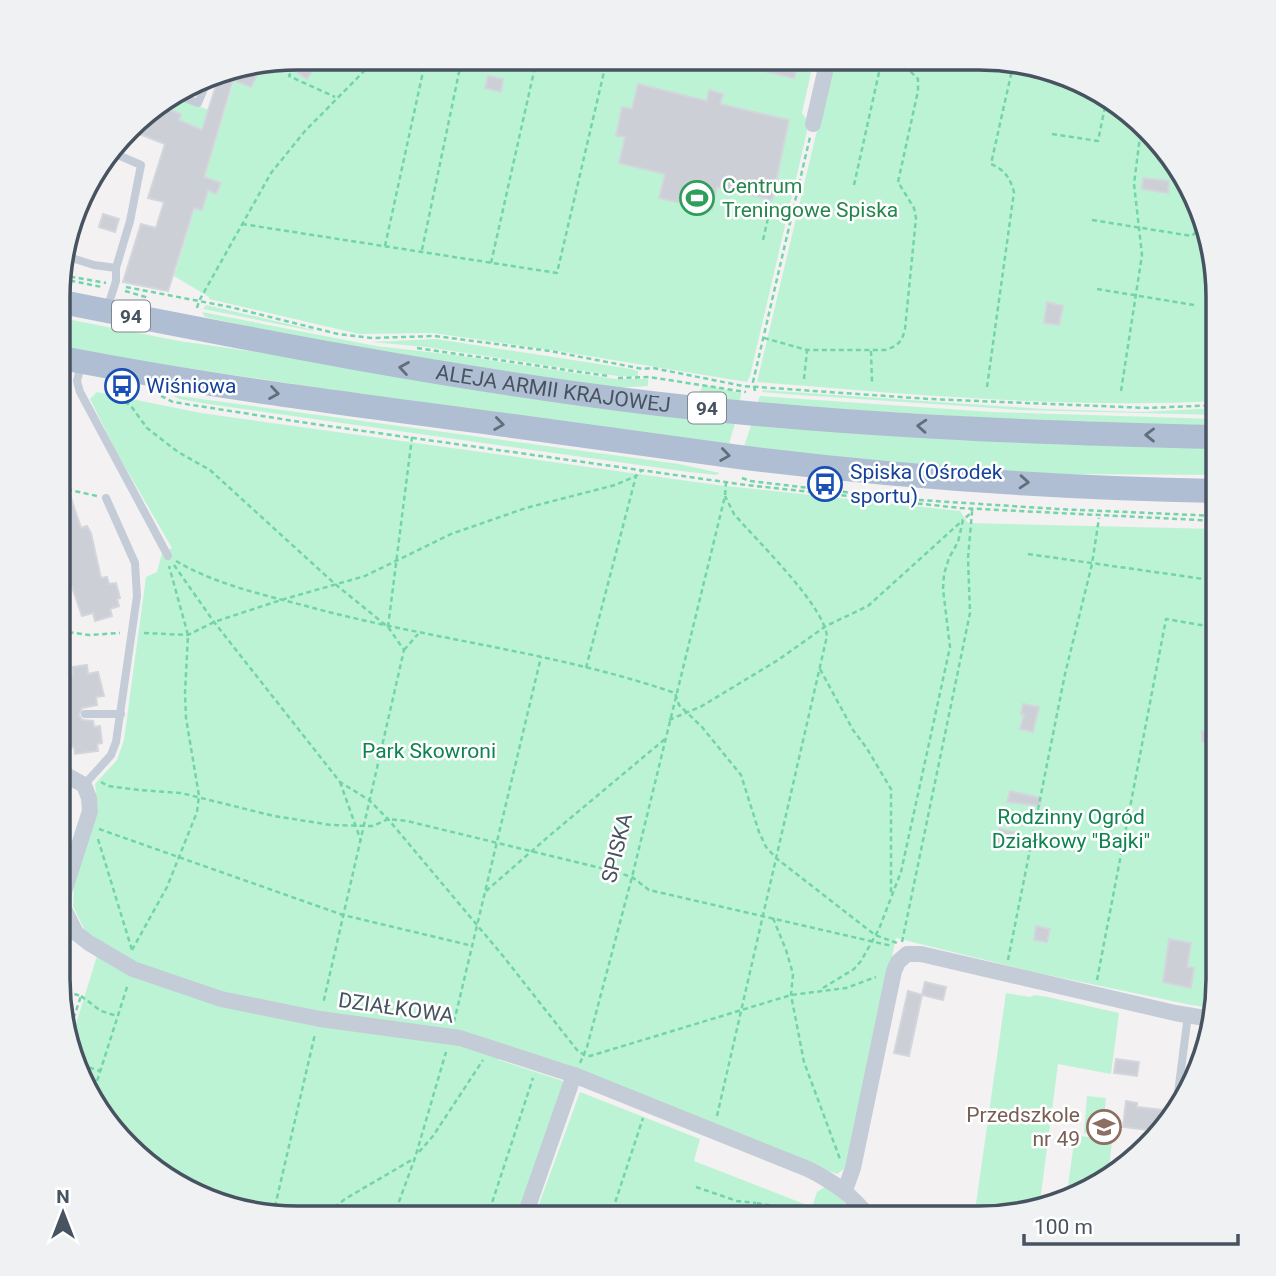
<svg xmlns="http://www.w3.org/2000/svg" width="1276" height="1276" viewBox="0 0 1276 1276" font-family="Roboto,sans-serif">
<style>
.green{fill:#bdf3d5}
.building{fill:#cdcfd6;stroke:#d4d6dd;stroke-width:2}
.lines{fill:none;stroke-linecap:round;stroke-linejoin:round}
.path{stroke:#72d5aa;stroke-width:2.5;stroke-dasharray:5 3.5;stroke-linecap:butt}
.lane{stroke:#c4ccd7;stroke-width:8}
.street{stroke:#c4ccd7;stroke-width:16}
.primary{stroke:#afbed2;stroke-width:24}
.oneway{stroke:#616e7c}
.labels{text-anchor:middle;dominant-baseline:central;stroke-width:5;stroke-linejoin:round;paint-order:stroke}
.shield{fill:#fff;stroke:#7e8790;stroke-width:2}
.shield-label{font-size:19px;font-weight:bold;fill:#475360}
.leisure-label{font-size:21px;fill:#27864d;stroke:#fff;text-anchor:start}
.transit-label{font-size:21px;fill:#164399;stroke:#fff;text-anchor:start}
.street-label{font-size:21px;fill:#475360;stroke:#fff}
.park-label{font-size:21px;fill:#0f8451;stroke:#fff}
.education-label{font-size:21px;fill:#785e54;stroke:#fff;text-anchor:end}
.rim{fill:none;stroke:#475360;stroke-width:3.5}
</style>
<rect width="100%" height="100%" fill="#f3f1f1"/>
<g class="green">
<polygon points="297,58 814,59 802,113 809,123 750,376 747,382 558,351 433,333 359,334 209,299 209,297 174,276 238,68"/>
<path d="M834,59L1010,60L1099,90L1169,152L1205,220L1218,282V401C1064,409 910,394 757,382Z"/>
<polygon points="173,97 209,110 202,132 177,125 181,114 159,106"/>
<polygon points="206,305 314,330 313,331 203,309"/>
<polygon points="202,312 376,346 455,355 616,379 648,379 648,386 615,388 372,353 205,317"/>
<polygon points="62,318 179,341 736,420 728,447 610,432 62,349"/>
<polygon points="436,339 631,369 638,371 638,376 617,376 426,347 371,342"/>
<polygon points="703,385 741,393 740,402 700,392"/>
<polygon points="763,390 1044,409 1142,412 1218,408 1218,415 1020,410 785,394 762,392"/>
<polygon points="97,392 201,413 717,485 960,511 968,523 1218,529 1218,994 1214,1008 1191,1005 1034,972 896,938 847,1167 837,1174 717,1128 562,1063 553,1062 502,1046 499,1060 566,1082 519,1218 282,1218 178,1186 107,1124 71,1056 69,1047 97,956 73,906 74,886 98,810 95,784 117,760 124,740 146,577 157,572 162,553 172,548 117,453 90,399"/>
<polygon points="172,395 679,464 720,473 716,475 689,472 208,404 179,399"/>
<polygon points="760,396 992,412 1218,419 1218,427 1131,427 757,404"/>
<polygon points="752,423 1218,447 1218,475 1065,474 978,470 743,449"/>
<polygon points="1006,993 1030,997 1035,995 1048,997 1119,1013 1111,1074 1058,1064 1039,1209 994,1218 974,1218"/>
<polygon points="580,1092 700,1139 694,1161 812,1207 817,1192 828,1185 859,1218 534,1218"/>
<polygon points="1087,1096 1106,1098 1102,1136 1084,1133"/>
<polygon points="1075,1135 1112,1141 1108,1178 1066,1200"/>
</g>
<g class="building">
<polygon points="303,58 321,58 307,79 295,71"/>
<polygon points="735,59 799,59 794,78 735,64"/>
<polygon points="240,67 257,75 251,87 233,80 204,177 221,183 216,194 208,190 202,210 194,208 168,291 123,282 141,224 156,228 164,202 148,198 165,144 129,130 140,117 159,106 181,114 179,120 202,130 218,79 215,78 215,74"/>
<polygon points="488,76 503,79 501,92 485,88"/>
<polygon points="638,84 707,101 709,90 723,94 720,104 789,120 772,200 717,187 712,210 659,198 665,174 619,163 625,137 616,136 622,107 632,109"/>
<polygon points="1143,178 1169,181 1168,193 1142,189"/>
<polygon points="103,214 119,219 115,232 99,227"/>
<polygon points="1047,302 1063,306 1059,325 1044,323"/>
<polygon points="71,498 81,528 87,526 91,533 101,578 107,577 109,584 116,583 120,598 117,599 119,606 110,609 112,616 95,621 93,613 82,616 72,587 69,588 66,581 60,582 61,549 63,548 61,539 61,500"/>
<polygon points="87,665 88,674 98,672 104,696 96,697 97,705 82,708 79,715 82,720 93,721 94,727 100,726 102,743 97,744 98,751 75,754 74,747 69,747 68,740 65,740 62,716 65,716 61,685 64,685 63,677 73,675 72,667"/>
<polygon points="1023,704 1039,707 1033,732 1020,729 1024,715 1021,714"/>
<polygon points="1202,731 1218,732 1218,743 1202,742"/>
<polygon points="1010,791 1041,798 1040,806 1007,802"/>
<polygon points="999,829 1015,832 1012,847 996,843"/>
<polygon points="1036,926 1050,929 1047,942 1034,940"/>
<polygon points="1169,939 1191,943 1187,967 1194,968 1191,988 1163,982"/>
<polygon points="59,947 71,951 61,983 58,983"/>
<polygon points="925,982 946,987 943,1000 922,995"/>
<polygon points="908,991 922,995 909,1056 894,1053"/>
<polygon points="1116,1059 1139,1062 1137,1076 1114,1073"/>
<polygon points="1126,1101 1137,1103 1137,1107 1172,1111 1156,1131 1123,1127"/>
</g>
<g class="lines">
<g class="path">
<polyline points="298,58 289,76 335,97"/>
<polyline points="1052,134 1098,141 1107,97"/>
<polyline points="854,185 882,59"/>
<polyline points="1092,220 1192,236 1198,230 1201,211"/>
<polyline points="242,224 557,273 607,59"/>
<polyline points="763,240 769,214"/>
<polyline points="385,246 426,58"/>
<polyline points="422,250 462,58"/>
<polyline points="491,263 537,58"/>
<polyline points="62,275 106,283"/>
<polyline points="62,279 102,287"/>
<polyline points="126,287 230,307 338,334 372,338 435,336 550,351 643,369 653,368 743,386 929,399 1148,408 1218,405"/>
<polyline points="1097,289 1194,305"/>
<polyline points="125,291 149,298"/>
<polyline points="197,308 199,301 271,173 305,131 377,58"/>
<path d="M764,338L807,350H885C898,346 902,342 905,329L916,218L914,208L898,182L918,91V79L898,59"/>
<polyline points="417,348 608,376"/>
<polyline points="871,351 872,382"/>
<polyline points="618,378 649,377 746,392"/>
<polyline points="804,379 807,351"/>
<path d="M987,387L1014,192C1010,178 1005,170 991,164L1014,61"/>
<polyline points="116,389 116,395 131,406 147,428 178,452 210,470 335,584 388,627 404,650 323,1004"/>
<polyline points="755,391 753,382 810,137"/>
<polyline points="1121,391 1142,255 1134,184 1141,128"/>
<polyline points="161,396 173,402 307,423 746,485 960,508 1218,521"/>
<polyline points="742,478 750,481 904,499 1057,509 1218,516"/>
<polyline points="61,486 66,485 70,490 97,496"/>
<polyline points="1028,554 1218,581"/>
<path d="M176,561C218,586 270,596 317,609C435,640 559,653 675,693L679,705L702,727L741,775L759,832L766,847L776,858L875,935L897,943"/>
<polyline points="174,565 214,622 340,782 369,800 388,819 503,956 577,1050 584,1055 590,1056 791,995 846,988 876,977"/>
<polyline points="388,627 412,437"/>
<polyline points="60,631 89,635 120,633"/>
<polyline points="144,633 188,635 214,622 281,600 365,576 451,534 526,508 615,485 636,476"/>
<polyline points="404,650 418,634"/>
<polyline points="586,668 636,476 642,470"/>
<polyline points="820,669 853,730 866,747 891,789 891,894"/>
<polyline points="669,720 702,706 778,660 826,626 868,606 963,520"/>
<polyline points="101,782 108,786 139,790 181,793 274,816 331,825 373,826 388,819 407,821 609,870 632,877 649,890 892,946"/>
<polyline points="340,782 361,841"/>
<polyline points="59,815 69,796 59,791"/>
<polyline points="59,817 69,823"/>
<polyline points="99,829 343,915 473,946"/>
<polyline points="98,839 132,950"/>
<polyline points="486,891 549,836 665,739"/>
<polyline points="773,918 786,950 793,974 791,995 804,1062 840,1159"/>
<polyline points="902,942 970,613 968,558 972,512"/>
<polyline points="132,950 167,887 197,812 199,796 186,718 185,693 188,635 169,566"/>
<polyline points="1008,960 1065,674 1092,564 1099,518"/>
<polyline points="1097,980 1166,619 1218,628"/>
<polyline points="823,988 854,969 861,961 879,929 901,872 950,647 943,589 944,574 949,558 958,542 963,520 972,512 972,509"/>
<polyline points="58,989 81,996 67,1038"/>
<polyline points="81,996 101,1011 117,1016"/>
<polyline points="454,1022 541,657"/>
<polyline points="73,1062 100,1071"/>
<polyline points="580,1063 587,1047 632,877 725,496 726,482"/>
<polyline points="92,1097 128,984"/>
<path d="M717,1116L827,636C823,604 757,541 734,514L725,496"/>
<polyline points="419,1152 433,1136 483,1060"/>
<polyline points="696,1187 737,1201 756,1203"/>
<polyline points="273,1215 315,1034"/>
<polyline points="321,1218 345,1199 415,1158"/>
<polyline points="393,1218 415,1158 446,1052"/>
<polyline points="487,1218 533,1078"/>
<polyline points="610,1218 643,1118"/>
<polyline points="750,1218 756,1203 779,1207 805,1218"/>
</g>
<g class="lane">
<polyline points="177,95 198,103 209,77"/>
<polyline points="62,255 94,265 116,268"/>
<polyline points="108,306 116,281 116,268 130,221 141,165 111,152"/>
<polyline points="81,365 77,381 80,392 168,556"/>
<polyline points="85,714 121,714"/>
<polyline points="84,785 111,755 116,742 137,596 135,563 106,498"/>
<polyline points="1186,1094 1178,1093 1188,1015"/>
</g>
<g class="street">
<polyline points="813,124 828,59"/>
<path d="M59,771L84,785L89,798L90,811L64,892L63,907L76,933L89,943L133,969L221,999L320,1019L460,1038L574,1075L808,1169C834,1182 852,1195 870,1218"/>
<polyline points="845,1190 853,1168 894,971 898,962 907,954 921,954 1175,1013 1211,1019"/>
<polyline points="524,1218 574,1075"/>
</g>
<g class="primary">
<path id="s1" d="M62,302C258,341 453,379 651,403C839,425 1029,433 1218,437"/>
<path d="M62,358C211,387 362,406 513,426C588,436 664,447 739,457C897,477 1058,488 1218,491"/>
</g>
</g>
<defs><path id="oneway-chevron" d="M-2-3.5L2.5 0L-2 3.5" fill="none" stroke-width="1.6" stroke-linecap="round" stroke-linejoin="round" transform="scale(1.75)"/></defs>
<g class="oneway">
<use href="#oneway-chevron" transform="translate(404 368) rotate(-171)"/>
<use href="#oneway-chevron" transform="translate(274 393) rotate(9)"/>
<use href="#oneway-chevron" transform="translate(499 424) rotate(8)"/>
<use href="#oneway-chevron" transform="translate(922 426) rotate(-176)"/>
<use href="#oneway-chevron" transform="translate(1150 435) rotate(-179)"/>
<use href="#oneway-chevron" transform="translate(725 455) rotate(8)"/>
<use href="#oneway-chevron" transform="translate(1024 482) rotate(4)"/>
</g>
<defs>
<g id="stadium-ring" transform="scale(1.75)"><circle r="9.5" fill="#fff" stroke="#2e9e5b" stroke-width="1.5"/><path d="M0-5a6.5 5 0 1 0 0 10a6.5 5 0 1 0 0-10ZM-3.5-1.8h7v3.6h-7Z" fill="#2e9e5b"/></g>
<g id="bus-ring" transform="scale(1.75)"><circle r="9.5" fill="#fff" stroke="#1a4fb4" stroke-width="1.5"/><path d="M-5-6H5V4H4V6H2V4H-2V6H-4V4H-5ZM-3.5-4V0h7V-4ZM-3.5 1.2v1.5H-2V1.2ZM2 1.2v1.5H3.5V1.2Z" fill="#1a4fb4"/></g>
<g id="school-ring" transform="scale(1.75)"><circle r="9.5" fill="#fff" stroke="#8d6e63" stroke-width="1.5"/><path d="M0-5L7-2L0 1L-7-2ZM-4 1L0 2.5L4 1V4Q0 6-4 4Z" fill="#8d6e63"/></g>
</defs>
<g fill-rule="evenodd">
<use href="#stadium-ring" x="697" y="198"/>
<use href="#bus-ring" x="122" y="386"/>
<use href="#bus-ring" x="825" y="484"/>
<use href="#school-ring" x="1104" y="1127"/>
</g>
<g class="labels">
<g class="shield">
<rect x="112" y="300.5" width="38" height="31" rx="5"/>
<rect x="688" y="392.5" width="38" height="31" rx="5"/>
</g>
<g class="shield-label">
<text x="131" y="316">94</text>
<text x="707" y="408">94</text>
</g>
<g class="leisure-label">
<text x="722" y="186">Centrum<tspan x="722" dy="24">Treningowe Spiska</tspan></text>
</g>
<g class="transit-label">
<text x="146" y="386">Wiśniowa</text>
<text x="850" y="472">Spiska (Ośrodek<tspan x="850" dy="24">sportu)</tspan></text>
</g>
<g class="street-label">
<text stroke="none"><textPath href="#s1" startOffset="499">ALEJA ARMII KRAJOWEJ</textPath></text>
<text transform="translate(617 848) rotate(-76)">SPISKA</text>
<text transform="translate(396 1008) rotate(8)">DZIAŁKOWA</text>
</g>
<g class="park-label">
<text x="429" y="751">Park Skowroni</text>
<text x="1071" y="817">Rodzinny Ogród<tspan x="1071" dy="24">Działkowy "Bajki"</tspan></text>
</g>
<g class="education-label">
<text x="1080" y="1115">Przedszkole<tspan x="1080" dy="24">nr 49</tspan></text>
</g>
</g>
<path d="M0 0H1276V1276H0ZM297 70H979A227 227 0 0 1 1206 297V979A227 227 0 0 1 979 1206H297A227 227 0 0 1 70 979V297A227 227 0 0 1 297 70Z" fill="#f0f1f2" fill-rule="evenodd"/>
<path class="rim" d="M297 70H979A227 227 0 0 1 1206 297V979A227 227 0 0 1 979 1206H297A227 227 0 0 1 70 979V297A227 227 0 0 1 297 70Z"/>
<g transform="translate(63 1213)" stroke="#ffffff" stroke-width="5" paint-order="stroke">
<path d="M0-5L12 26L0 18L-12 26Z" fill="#475360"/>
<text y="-10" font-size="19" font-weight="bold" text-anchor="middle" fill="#475360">N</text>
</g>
<path d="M1024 1234v10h214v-10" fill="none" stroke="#475360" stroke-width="3.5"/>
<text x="1034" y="1234" font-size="21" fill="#475360" stroke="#ffffff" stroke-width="5" paint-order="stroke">100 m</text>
</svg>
